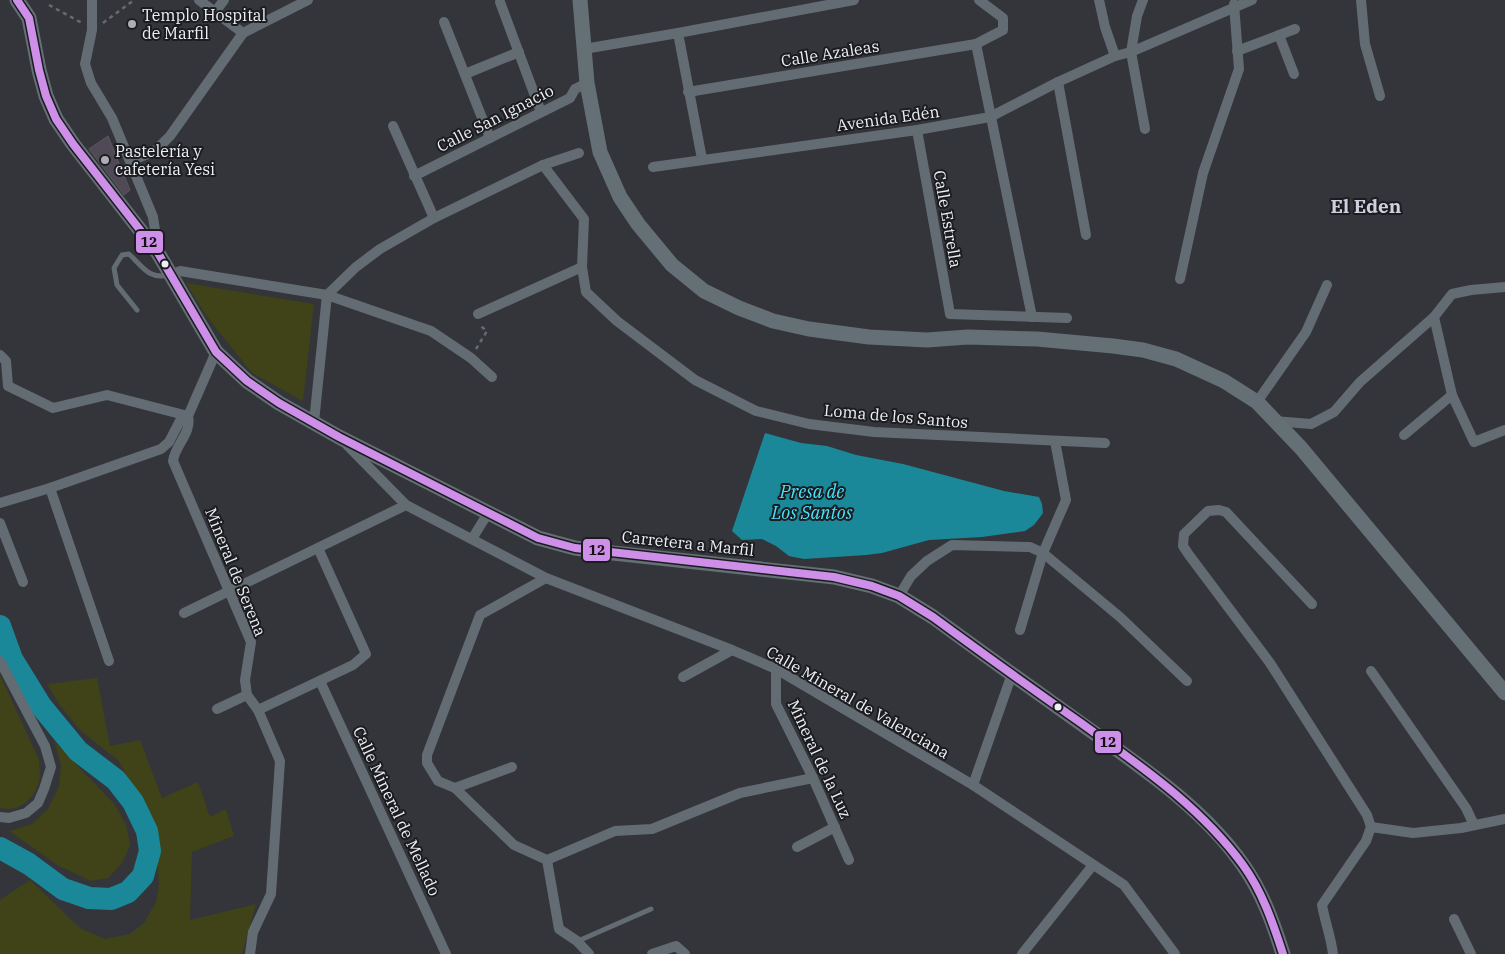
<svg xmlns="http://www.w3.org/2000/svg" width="1505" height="954" viewBox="0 0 1505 954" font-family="'IBM Plex Serif',serif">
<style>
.green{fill:#3f4317}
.water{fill:#1b8899}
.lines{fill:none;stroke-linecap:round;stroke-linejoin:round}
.river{stroke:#1b8899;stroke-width:22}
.building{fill:#504a56;stroke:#59585c}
.path{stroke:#656b70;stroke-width:2.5;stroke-dasharray:4 4;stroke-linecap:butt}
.lane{stroke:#636c72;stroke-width:5}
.street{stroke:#636c72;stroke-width:10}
.secondary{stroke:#646f76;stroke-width:15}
.bus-1-casing{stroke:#1b1c20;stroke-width:11}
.bus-1{stroke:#ce8fe9;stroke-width:8}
.poi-dot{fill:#acaeb3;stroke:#1b1c20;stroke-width:2}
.bus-dot{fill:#edeff4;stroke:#1b1c20;stroke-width:2}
.labels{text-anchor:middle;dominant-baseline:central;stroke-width:4;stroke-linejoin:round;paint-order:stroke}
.poi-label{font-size:16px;fill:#edeff4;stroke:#1b1c20;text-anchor:start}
.street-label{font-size:16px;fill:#edeff4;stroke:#1b1c20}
.water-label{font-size:18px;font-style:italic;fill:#4ae3fc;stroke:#1b1c20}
.quarter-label{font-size:19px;font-weight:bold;fill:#ced1dd;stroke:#1b1c20}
.line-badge{stroke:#1b1c20;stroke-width:2}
.pale-badge-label{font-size:14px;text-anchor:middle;font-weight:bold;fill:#111}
</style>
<rect width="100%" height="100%" fill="#34353a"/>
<g class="green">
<polygon points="186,283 314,304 303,401 252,373 208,318"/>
<path d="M0,675L39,760C39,764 40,769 40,773C40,793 22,814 0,808Z"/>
<polygon points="97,678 110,746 140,740 162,798 198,782 210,817 226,809 234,836 192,852 190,920 256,904 242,954 0,954 0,900 30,880 80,928 105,939 130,934 144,923 156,902 159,884 156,844 136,792 118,760 81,731 59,704 47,684"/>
<polygon points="54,741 115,805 126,825 130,844 123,862 108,878 91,881 59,866 9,831 32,824 48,809 59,786 61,765"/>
</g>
<polygon class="water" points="765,433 801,443 827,446 856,455 903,464 1004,491 1039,497 1042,504 1043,513 1034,525 1025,531 982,537 929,540 882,553 866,555 804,559 789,556 776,546 762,539 742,540 732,531"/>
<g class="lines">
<polyline class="river" points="0,626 12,659 41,706 78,751 116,780 133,802 147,831 150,851 143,876 128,892 111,899 89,898 63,889 29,864 0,848"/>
</g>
<polygon class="building" points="108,136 130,190 124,195 89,149"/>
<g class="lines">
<g class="path">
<polyline points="49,5 82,23"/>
<polyline points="103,23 134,0"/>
<polyline points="476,349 487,331 479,325"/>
</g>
<g class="lane">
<path d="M137,310L117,285L114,268L122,255L129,254C142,266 149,280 168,275"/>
<polyline points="578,941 651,909"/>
</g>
<g class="street">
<polyline points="92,0 92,30 85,64 91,83 112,118 153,217 158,250"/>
<polyline points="199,0 243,33"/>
<polyline points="1099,0 1105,27 1115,56"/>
<polyline points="1143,0 1137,16 1131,52 1145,129"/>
<polyline points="1361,0 1365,44 1380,96"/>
<polyline points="500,2 541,112"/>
<polyline points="215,12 224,0"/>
<polyline points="444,22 490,138"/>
<polyline points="678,33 702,159"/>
<polyline points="1279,35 1294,74"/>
<polyline points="976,44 1032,317"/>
<polyline points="584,49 678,33 854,0"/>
<polyline points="1237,51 1295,29"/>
<polyline points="465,74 519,52"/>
<polyline points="1058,82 1086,235"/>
<polyline points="688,92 976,44 1003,30 1003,18 979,0"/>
<polyline points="393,126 434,218"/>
<polyline points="917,130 950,314 1067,318"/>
<polyline points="131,161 155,151 170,136 243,33 308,0"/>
<polyline points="543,165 584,219 582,267 586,292 617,321 695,380 756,411 809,424 874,432 1105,443"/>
<polyline points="653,167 917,130 990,117 1058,82 1115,56 1131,52 1252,0"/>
<polyline points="414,176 570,98 575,89 587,83"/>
<polyline points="171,275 180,271 327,295 431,331 471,358 492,377"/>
<polyline points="1180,279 1203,173 1239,69 1234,4"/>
<polyline points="478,314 582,267"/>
<polyline points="1434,317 1452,395 1474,442 1505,430"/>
<path d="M216,352L188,416C192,433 175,445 173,461L251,642L245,680L247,695L258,710L280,761L271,894L253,932L250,954"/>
<polyline points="0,355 6,361 8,386 53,408 107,395 188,416"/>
<polyline points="1257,402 1306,332 1327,285"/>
<polyline points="1274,421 1311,424 1334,412 1360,382 1434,317 1452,294 1471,290 1505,287"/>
<polyline points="314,422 327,295 356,267 380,249 434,218 543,165 579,153"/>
<polyline points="1404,435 1452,395"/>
<polyline points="347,445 406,505 546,578 732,650 776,669 973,785 1124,885 1175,954"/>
<polyline points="50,488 109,661"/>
<polyline points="0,503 50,488 161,449 169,442 183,415"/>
<polyline points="0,523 23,582"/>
<polyline points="472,539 488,513"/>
<polyline points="546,578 480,615 427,755 427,763 438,781 455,788 514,845 547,860 559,929 577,941 589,954"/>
<polyline points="899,596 911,576 927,561 952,545 1030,547 1043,553 1120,617 1187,681"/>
<polyline points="1312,604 1226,512 1219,510 1208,511 1184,534 1183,546 1189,555 1270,663 1367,815 1371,827"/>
<polyline points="184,613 406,505"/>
<polyline points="1020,630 1043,553 1066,500 1055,441"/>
<polyline points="0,661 45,746 51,767 44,789 38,803 26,813 9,818 0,817"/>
<polyline points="776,669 776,704 813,778 849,860"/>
<polyline points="1371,671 1466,808 1474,825"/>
<polyline points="683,677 732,650"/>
<polyline points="320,681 446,954"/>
<polyline points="217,709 247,695"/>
<polyline points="258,710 353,665 366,654 318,548"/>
<polyline points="973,785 1012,674"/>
<polyline points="455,788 512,767"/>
<polyline points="1371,827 1413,833 1461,828 1505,819"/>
<polyline points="797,847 835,827"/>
<polyline points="547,860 615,831 652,829 740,793 813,778"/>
<polyline points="1454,919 1471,954"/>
<polyline points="652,954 676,946 685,954"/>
<polyline points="1022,954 1093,865"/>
<path d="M1333,954C1331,937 1325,922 1322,905L1366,841L1371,827"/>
</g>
<g class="secondary">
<path d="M17,0L29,18L39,70L46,96L56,119L73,144L158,253L216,352L247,381L279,403L339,437L538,538L575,548L613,553L834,577L872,586L899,596L933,617C985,655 1038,693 1090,730C1144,769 1204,809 1243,865C1262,892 1273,922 1283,954"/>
<polyline points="580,0 587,83 600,152 620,197 638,224 672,265 704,291 739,308 773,321 809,329 869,337 927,340 968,337 1037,339 1113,346 1143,350 1176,359 1224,381 1257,402 1301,448 1505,693"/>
</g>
<g class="bus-1-casing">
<path id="bus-1" d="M17,0L29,18L39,70L46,96L56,119L73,144L158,253L216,352L247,381L279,403L339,437L538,538L575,548L834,577L872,586L899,596L933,617C982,653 1031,688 1081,723C1139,765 1200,806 1243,865C1262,891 1273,923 1283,954"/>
</g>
<use href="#bus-1" class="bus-1"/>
</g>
<g class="poi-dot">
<circle cx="132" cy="24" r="5"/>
<circle cx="105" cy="160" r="5"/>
</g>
<g class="bus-dot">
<circle cx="165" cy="264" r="4.5"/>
<circle cx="1058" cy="707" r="4.5"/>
</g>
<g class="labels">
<g class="poi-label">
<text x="142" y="15">Templo Hospital<tspan x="142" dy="18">de Marfil</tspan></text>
<text x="115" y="151">Pastelería y<tspan x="115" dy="18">cafetería Yesi</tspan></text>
</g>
<g class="street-label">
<text transform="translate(830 53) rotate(-9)">Calle Azaleas</text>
<text transform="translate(495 118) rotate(-27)">Calle San Ignacio</text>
<text transform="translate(888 118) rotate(-8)">Avenida Edén</text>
<text transform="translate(948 219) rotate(80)">Calle Estrella</text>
<text transform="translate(896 416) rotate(5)">Loma de los Santos</text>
<text transform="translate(688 543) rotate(6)">Carretera a Marfil</text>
<text transform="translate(236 572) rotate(68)">Mineral de Serena</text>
<text transform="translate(858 702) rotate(30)">Calle Mineral de Valenciana</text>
<text transform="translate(820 759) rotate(65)">Mineral de la Luz</text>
<text transform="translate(397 811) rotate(65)">Calle Mineral de Mellado</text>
</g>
<g class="water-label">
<text x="812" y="491">Presa de<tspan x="812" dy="21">Los Santos</tspan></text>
</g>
<g class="quarter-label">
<text x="1366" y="206">El Eden</text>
</g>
</g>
<g class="line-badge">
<rect x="135" y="230" width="29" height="24" rx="5" fill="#ce8fe9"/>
<rect x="582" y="538" width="29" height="24" rx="5" fill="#ce8fe9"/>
<rect x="1094" y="730" width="28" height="24" rx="5" fill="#ce8fe9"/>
</g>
<g class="pale-badge-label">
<text x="149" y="247">12</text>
<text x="597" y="555">12</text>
<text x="1108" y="747">12</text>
</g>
</svg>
